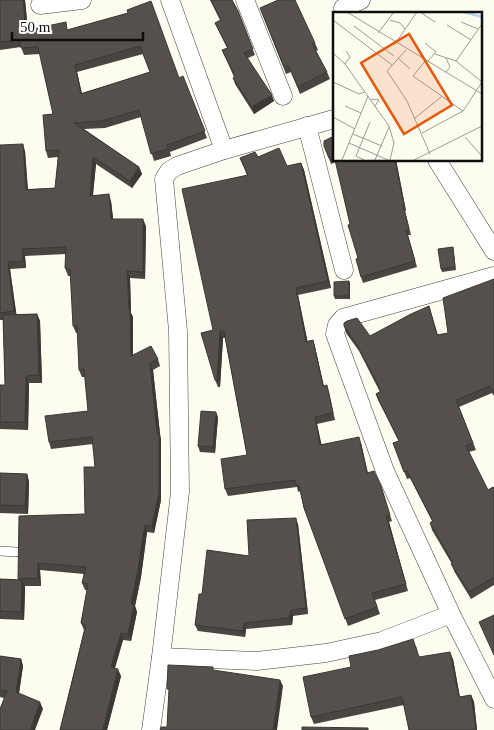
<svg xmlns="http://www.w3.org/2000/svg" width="494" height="730" viewBox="0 0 494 730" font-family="'Times New Roman',serif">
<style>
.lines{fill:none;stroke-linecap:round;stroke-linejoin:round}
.service-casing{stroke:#414141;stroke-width:10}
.minor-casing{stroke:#414141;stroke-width:19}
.service{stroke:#fff;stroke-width:9}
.minor{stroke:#fff;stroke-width:18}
.wall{fill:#494540;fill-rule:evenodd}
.shaded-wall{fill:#3c3834}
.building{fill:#55504b;stroke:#3c3834;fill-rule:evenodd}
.inset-river{fill:none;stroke:#bad7ef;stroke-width:2.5}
.inset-road{fill:none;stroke:#9d9d96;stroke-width:1}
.view{fill:#e8590c;fill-opacity:0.15;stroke:#e8590c;stroke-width:2.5}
.inset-edge{fill:none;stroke:#0e0e0e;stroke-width:2.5}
</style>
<rect width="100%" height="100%" fill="#fdfcf0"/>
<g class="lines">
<g class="service-casing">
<polyline id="service" points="0,551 16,552"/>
</g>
<g class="minor-casing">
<g id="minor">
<polyline points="170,0 224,150"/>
<polyline points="245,0 283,96"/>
<polyline points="40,5 82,0"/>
<polyline points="343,8 361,0"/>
<polyline points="307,126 344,270"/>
<polyline points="437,160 494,251"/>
<polyline points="494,276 343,318 337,325 335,334 385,471 451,614 494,699"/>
<polyline points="161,657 257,661 326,653 382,641 451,614"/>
<polyline points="151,730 161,657 180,492 178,331 164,179 169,171 177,166 224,150 334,119"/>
</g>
</g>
<use href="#service" class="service"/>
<use href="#minor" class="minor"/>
</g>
<g class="wall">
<path d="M0,0H25L27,22L35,28L68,30L128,13L179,78L183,76L207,138L170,152L171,156L154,161L141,117L105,128L84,129L139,167L142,174L132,188L96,164L93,195L111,201L113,219L146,226L145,279L130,278L131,313L133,317V355L158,359L160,366L153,370L160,434L161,440V500L154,533L147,532L141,577L135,606L137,612L131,641L123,640L115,668L121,676L107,730H60L84,630L81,623L87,590H85L82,583L84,574L40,570L41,586H25V588L24,620L0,619V579L19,580L18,579L85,514L95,467L93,444L51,449L49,442L88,411L85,377H82L79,370L78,333H76L73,326L71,276H68L65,268L66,254L25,256L26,268L10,269L16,314H37L40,321L42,383H29L28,430L0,429V385H5L3,320H0V145L25,151L28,189L55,188L58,157L48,158L46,151L53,114L40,54L24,55L21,47L0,50ZM143,54L150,72L82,93L77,72Z"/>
<polygon points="210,0 232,0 238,11 255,55 248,58 274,101 254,114 235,84 233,78 234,77 222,50 227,48 215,23 220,20"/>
<polygon points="260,8 315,43 318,50 316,51 327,72 330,79 300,94 291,72 286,74"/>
<polygon points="334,137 334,160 396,160 406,211 405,211 411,235 408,235 417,267 363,283 361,277 358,258 336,162 331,164 324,146"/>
<polygon points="258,157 287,166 301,163 304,170 331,288 298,295 307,341 313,340 315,347 324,386 329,392 335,420 317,424 321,444 361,443 368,473 383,493 392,521 389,522 408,591 375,600 380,614 348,626 304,508 300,491 298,492 297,487 228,496 225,489 247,455 225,338 223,338 220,387 218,387 215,380 213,330 247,175 240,158"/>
<polygon points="453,247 456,270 442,272 441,269"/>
<polygon points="494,279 494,396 492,393 459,407 476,450 469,452 488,490 494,488 494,585 471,599 454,571 452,564 432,530 430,523 432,521 410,478 407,479 393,443 399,441 378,400 376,394 380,392 359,351 346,333 344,326 370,336 429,306 438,335 448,333"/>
<polygon points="349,281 350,284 350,299 335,299 334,296"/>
<polygon points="218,417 215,453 200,452 198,446"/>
<polygon points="0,473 27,474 29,482 28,514 0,513"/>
<polygon points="298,524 308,614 293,616 292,625 246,629 245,637 198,631 195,625 202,594 249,556"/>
<polygon points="416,646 419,657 453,659 460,697 471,695 474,702 477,730 409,730 404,705 314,724 311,717 351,667"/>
<polygon points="0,656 21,659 23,666 19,694 43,709 0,697"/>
</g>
<g class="shaded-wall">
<polygon points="23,0 25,0 28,29 25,22"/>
<polygon points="75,65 77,72 83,101 81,94"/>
<polygon points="272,95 274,101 254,114 252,107"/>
<polygon points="23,144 25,151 28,197 26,190"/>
<polygon points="93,157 96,164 92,203 90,196"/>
<polygon points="395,160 396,160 406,211 404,205"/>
<polygon points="301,163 304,170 331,288 328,281"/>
<polygon points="139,167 142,174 132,188 130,181"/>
<polygon points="109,194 111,201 114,226 111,219"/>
<polygon points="143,219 146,226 145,279 143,272"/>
<polygon points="23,249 25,256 26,268 23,261"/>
<polygon points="8,262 10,269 17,318 14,311"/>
<polygon points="127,271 130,278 131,313 133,317 133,363 131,356"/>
<polygon points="349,281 350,284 350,299 349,296"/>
<polygon points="296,288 298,295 309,348 306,342"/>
<polygon points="37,314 40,321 42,383 39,375"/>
<polygon points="220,331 223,338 220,387 217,380"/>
<polygon points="313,340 315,347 325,393 323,386"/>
<polygon points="150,363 153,370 160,434 161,440 161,500 154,533 152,526 157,433"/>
<polygon points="26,376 29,383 28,430 25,422"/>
<polygon points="216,412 218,417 215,453 213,447"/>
<polygon points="315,417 317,424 323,451 320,445"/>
<polygon points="359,437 361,443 369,480 367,473"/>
<polygon points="27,474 29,482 28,514 25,506"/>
<polygon points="386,516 389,522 408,591 406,584"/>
<polygon points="296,518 298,524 308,614 306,608"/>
<polygon points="145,525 147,532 141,577 135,606 137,612 131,641 128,634 131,604"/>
<polygon points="38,563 40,570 41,586 38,578"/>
<polygon points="22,580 25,588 24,620 21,612"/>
<polygon points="291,610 293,616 292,625 289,618"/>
<polygon points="244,623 246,629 245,637 243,631"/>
<polygon points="121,633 123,640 113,674 111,667"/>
<polygon points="450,652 453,659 461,704 459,697"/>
<polygon points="21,659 23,666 18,699 16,692"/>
<polygon points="118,669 121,676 107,730 103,730"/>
<polygon points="280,680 283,686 277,730 273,730"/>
<polygon points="471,695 474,702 477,730 476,730"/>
<polygon points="40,702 43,709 35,730 30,730"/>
</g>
<g class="building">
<path d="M0,0H23L25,22L32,21L33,29L66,22L67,30L128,13L127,10L151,1L179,78L183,76L205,131L167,145L168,149L151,154L139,110L102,121L74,123L139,167L130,181L93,157L90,196L109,194L111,219H143V272L127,271L129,310H130L131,356L151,346L158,359L150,363L157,433H159V493L152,526L145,525L138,570L131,604L134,605L128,634L121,633L111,667L118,669L103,730H60L86,625L81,623L88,584L82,583L86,567L38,563V578L18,579L19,516L85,514L84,467H95L92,437L49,442L45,416L88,411L84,369L79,370L77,326H73L70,269L65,268L66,247L23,249V261L8,262L14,311L0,313V145L23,144L26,190L55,188L59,150L46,151L43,115L53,114L38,47L21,48L20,40L0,42ZM140,46L150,72L81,94L75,65Z"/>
<polygon points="211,0 232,0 238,11 253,49 244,53 272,95 252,107 233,78 235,76 222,50 228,48 215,23 221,20"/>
<polygon points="278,0 295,0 315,43 312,44 327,72 298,87 288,65 284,67 260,8"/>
<polygon points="334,136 334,156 329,158 324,146 324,141"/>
<polygon points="279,148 287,166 301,163 328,281 296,288 306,342 313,340 323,386 327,385 333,413 315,417 320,445 359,437 367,473 374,471 381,486 390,515 386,516 406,584 372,593 377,607 345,619 304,508 299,485 296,485 295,480 225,489 221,459 247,455 224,331 220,331 217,380 215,380 201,333 213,330 182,189 248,175 240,158 255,152 258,157"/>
<polygon points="335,160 395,160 404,205 403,205 409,229 406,230 415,261 361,277 356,259 358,258 348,225 350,224"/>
<polygon points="453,247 455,267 441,269 438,249"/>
<polygon points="494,279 494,393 490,386 456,400 473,443 466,446 488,490 493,487 494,488 494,577 469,592 451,564 453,563 430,523 433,521 407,471 404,472 393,443 399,441 376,394 381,391 357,345 344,326 344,323 347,321 357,318 370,336 411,314 429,306 437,335 448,333 443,298"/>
<polygon points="349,281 349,296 334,296 334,282"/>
<polygon points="37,314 39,375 26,376 25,422 0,422 0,385 5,385 3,315"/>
<polygon points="201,411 216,412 213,447 198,446"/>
<polygon points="0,473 27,474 25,506 0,505"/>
<polygon points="296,518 306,608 291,610 289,618 244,623 243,631 195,625 199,594 202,594 207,550 249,556 247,520"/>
<polygon points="0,579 22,580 21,612 0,611"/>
<polygon points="494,615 494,655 479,622"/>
<polygon points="413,639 419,657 450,652 459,697 471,695 476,730 409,730 402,697 311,717 303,677 351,667 349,656 378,650"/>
<polygon points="0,656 21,659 16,692 40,702 30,730 0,730 0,709 7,691 0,690"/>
<polygon points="168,665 213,667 213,670 280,680 273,730 160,730 161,727 167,727 169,689 167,689"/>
<polygon points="302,727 368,728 368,730 302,730"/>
</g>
<g transform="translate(333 12)">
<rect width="149" height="149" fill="#fdfcf0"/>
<path class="inset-river" d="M131,0L149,5"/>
<path class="inset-road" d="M14,0L149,82M87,0L102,10M0,8L59,53M57,8L67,11L72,17M128,10L145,17M114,13L138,28M21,14L61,44M45,21L61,0M92,31L103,40L95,49M62,32L84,0M73,38L54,59L74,89L97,142M0,41L12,52L56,114L61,131L57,148M65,46L77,57M113,46L117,55L113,60M93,48L80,64L130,99M123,49L149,12M12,52L17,45L13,39M0,70L26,82L32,80M38,87L46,88L42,94M12,94L28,101M0,105L22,117M82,106L108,85M89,121L130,99L149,70L123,49L102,42M20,122L49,134M132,125L149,144M16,131L55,148M9,148L35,84M31,148L23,144L37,110M42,148L56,115M81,148L149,114"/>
<path class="view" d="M76,22L119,93L71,122L28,51Z"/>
<rect width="149" height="149" class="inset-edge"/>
</g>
<path d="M12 32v8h131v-8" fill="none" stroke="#0e0e0e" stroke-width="2.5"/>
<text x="20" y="32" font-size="15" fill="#0e0e0e" stroke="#ffffff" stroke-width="4" paint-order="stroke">50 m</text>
</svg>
